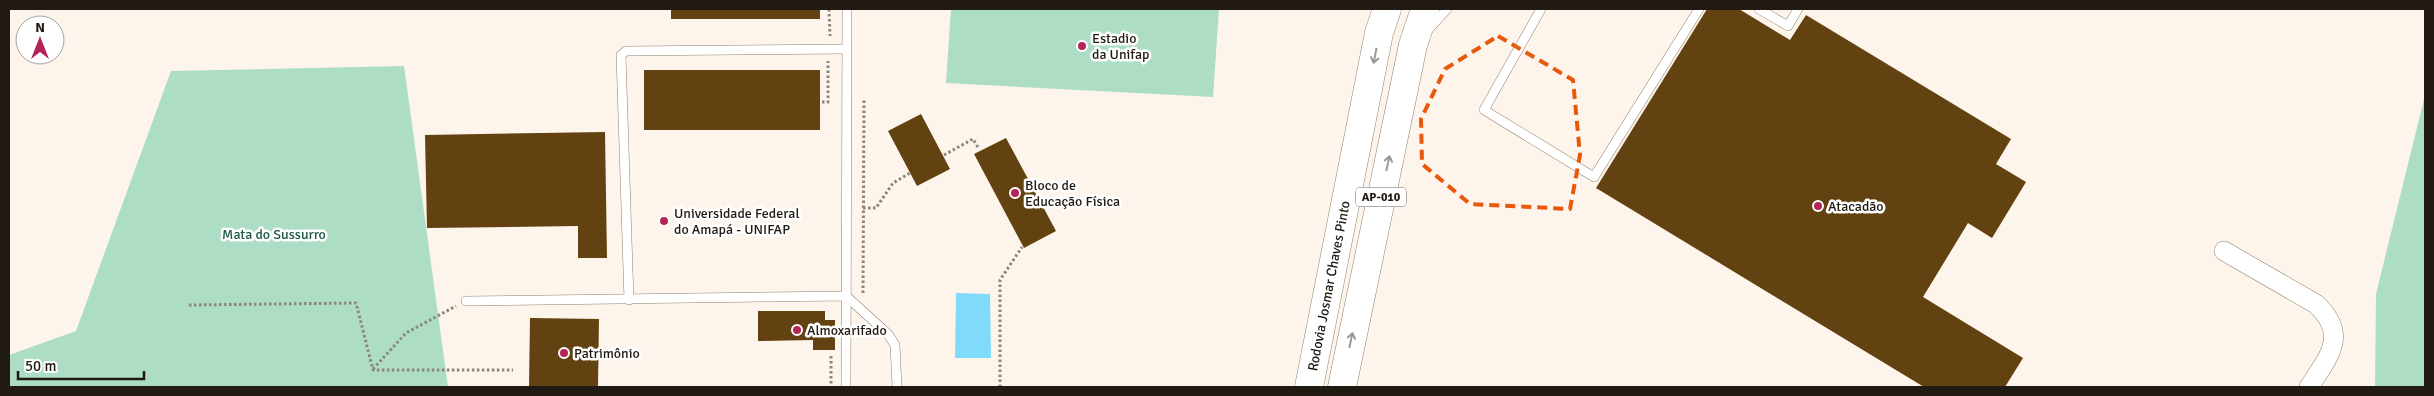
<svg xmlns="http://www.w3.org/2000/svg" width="2434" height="396" viewBox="0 0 2434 396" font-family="Signika,sans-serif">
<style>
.green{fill:#addec5}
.water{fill:#80daf9}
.building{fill:#634211}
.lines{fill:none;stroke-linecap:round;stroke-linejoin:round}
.lane-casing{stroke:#91806a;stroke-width:10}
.street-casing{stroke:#91806a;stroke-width:20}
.primary-casing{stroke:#91806a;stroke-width:29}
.path{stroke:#8c857c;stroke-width:3;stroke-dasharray:2.5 2.5;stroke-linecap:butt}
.lane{stroke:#fff;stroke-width:9}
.street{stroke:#fff;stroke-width:19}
.primary{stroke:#fff;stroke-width:28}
.oneway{stroke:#9b9894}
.marked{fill:none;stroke:#e8590c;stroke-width:4;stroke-dasharray:10 6;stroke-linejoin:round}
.poi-dot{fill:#b32558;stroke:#fff;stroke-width:2}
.labels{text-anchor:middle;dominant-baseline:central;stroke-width:5;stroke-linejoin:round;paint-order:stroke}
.shield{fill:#fff;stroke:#645f59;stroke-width:1}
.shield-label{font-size:12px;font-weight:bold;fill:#211a12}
.poi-label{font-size:14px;fill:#211a12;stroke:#fff;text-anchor:start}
.park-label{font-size:14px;fill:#1a583f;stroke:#fff}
.street-label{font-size:14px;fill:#211a12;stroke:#fff}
</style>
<rect width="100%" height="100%" fill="#fdf5ec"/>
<g class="green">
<polygon points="951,9 1219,9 1213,97 946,83"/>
<polygon points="404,66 448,387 9,387 9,355 76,331 171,71"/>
<polygon points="2425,95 2425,387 2375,387 2376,294"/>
</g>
<polygon class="water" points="956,293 990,294 991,358 955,358"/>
<g class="building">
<rect x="671" y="9" width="149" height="10"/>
<polygon points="1707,9 1739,9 1790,40 1806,15 2011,139 1996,164 2026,182 1992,238 1968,223 1923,297 2023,358 2005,387 1924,387 1596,188"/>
<rect x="644" y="70" width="176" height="60"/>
<polygon points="921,114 950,169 917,186 888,131"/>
<polygon points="605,132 607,258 578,258 578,226 427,228 425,135"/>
<polygon points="1006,138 1056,231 1024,248 974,154"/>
<polygon points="758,311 825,311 825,320 835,320 835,350 813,350 813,340 758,341"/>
<polygon points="530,318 599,319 598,387 529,387"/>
</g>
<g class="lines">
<g class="lane-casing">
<g id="lane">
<polyline points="1541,9 1484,110 1594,177 1699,9"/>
<polyline points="1759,9 1788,26 1798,9"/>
<polyline points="1427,31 1447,9"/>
<polyline points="629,300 621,55 626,51 846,49"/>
<polyline points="466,301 846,296 888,334 895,345 897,387"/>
<polyline points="846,387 847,9"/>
</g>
</g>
<g class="street-casing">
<path id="street" d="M2224,251L2316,304C2349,335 2329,356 2309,387"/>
</g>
<g class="primary-casing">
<g id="primary">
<polyline points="1309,387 1379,33 1387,9"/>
<polyline points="1342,387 1413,45 1425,9"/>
</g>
</g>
<g class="path">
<polyline points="829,9 830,36"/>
<polyline points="822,102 828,102 828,61"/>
<polyline points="944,155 973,139 979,149"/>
<polyline points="863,208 876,208 893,183 910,173"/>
<polyline points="863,293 864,99"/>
<polyline points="189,305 356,303 373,370 513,370"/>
<polyline points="831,356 831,387"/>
<polyline points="373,369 406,333 456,306"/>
<polyline points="1000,387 1000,280 1022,247"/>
</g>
<use href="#lane" class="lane"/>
<use href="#street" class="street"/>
<use href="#primary" class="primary"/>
</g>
<defs><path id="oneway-shaft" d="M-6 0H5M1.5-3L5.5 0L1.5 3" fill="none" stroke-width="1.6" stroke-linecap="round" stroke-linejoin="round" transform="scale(1.25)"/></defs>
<g class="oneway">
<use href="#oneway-shaft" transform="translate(1375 56) rotate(101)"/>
<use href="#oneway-shaft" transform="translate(1388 163) rotate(-78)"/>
<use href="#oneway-shaft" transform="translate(1351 340) rotate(-78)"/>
</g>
<path class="marked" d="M1498,36L1573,80L1580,155L1570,209L1470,204L1422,164L1421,119L1445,69Z"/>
<g class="poi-dot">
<circle cx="1082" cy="46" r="5"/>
<circle cx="1015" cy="193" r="5"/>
<circle cx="1818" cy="206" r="5"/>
<circle cx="664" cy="221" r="5"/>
<circle cx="797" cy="330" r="5"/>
<circle cx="564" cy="353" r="5"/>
</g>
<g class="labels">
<rect class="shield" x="1356" y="187.5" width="50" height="19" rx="4"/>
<g class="shield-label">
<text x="1381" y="197">AP-010</text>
</g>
<g class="poi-label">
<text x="1092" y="38">Estadio<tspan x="1092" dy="16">da Unifap</tspan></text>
<text x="1025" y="185">Bloco de<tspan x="1025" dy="16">Educação Física</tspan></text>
<text x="1828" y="206">Atacadão</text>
<text x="674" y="213">Universidade Federal<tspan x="674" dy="16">do Amapá - UNIFAP</tspan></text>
<text x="807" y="330">Almoxarifado</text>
<text x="574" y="353">Patrimônio</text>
</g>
<g class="park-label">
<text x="274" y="234">Mata do Sussurro</text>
</g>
<g class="street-label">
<text transform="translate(1329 286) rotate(-79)">Rodovia Josmar Chaves Pinto</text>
</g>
</g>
<rect width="2434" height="396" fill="none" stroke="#211a12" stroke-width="20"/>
<g transform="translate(40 40)"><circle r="24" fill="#ffffff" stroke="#a6a3a0"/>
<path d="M0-4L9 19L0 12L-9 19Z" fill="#b32558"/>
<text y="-8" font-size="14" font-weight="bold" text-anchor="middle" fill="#211a12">N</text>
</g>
<path d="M18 371v8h126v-8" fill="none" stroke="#211a12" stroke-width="2.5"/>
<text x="25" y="371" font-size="15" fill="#211a12" stroke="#ffffff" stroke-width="4" paint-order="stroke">50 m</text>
</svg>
